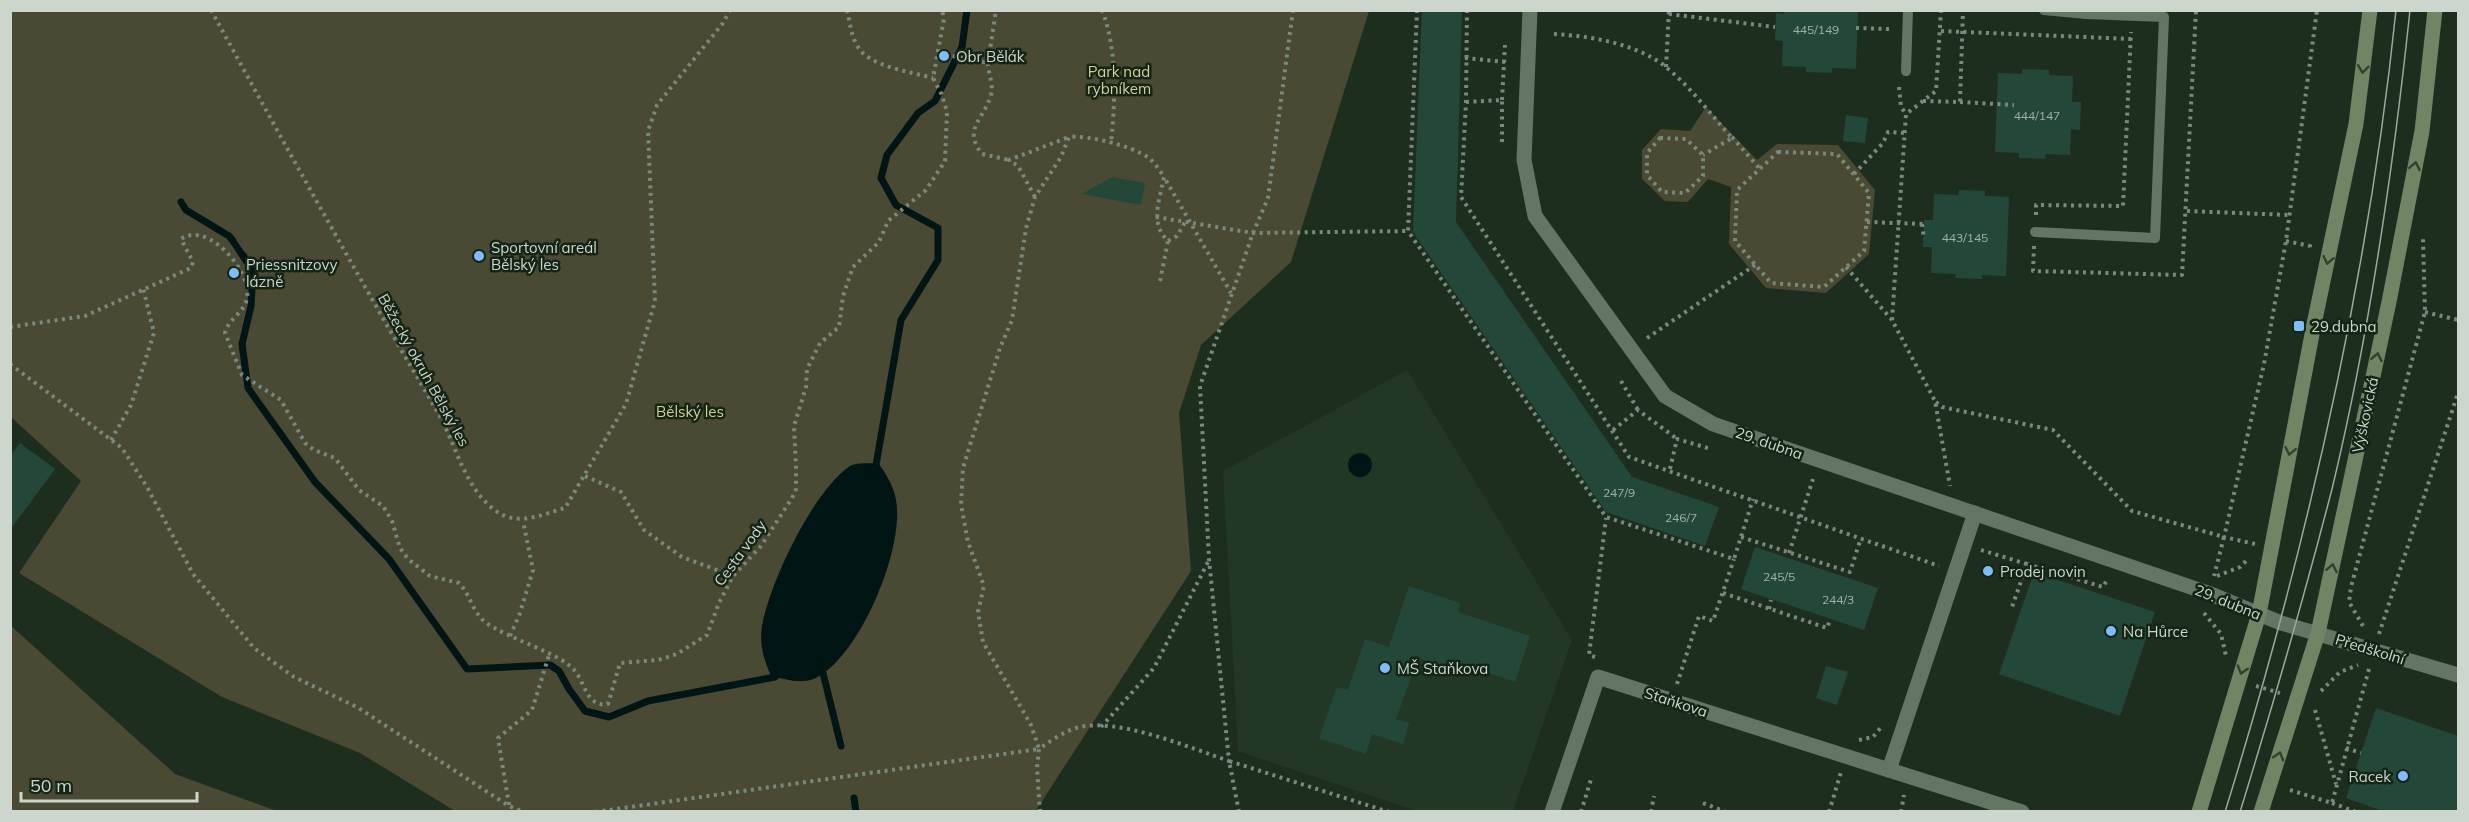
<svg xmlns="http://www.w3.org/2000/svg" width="2469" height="822" viewBox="0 0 2469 822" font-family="Mulish,sans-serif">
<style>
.built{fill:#223824}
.green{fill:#494934}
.water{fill:#011614}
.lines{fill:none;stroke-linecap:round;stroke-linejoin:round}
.stream{stroke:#011614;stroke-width:7}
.building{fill:#23483a}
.path{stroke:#7b887c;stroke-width:4;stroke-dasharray:3 4.5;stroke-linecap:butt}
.lane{stroke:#637664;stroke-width:10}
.street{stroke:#637664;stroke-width:15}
.secondary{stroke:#708564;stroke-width:15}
.tram{stroke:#9da99e;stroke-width:1.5}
.oneway{stroke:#30412d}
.poi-dot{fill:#7ebdf9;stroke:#142415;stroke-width:2}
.labels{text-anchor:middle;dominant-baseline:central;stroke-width:5;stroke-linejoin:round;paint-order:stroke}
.number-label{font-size:12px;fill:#a2b2a8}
.poi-label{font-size:15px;fill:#ccd6cc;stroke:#142415;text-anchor:start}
.park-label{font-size:15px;fill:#d2d094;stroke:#142415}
.street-label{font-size:15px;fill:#ccd6cc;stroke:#142415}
</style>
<rect width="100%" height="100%" fill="#1d2e1f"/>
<polygon class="built" points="1407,370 1572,640 1513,811 1417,811 1238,751 1223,471"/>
<g class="green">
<polygon points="10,11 1369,11 1291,262 1201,345 1179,413 1191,571 1035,812 455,811 360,753 222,697 19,573 81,481 11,417"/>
<polygon points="1706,107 1757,160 1777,144 1838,145 1875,190 1869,254 1826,293 1766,288 1729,244 1731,187 1708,179 1688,202 1665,201 1642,179 1642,150 1661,129 1690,131"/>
<polygon points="10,625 175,774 277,811 11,811"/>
</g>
<g class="water">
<polygon points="232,234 250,260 244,264 227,238"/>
<circle cx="1360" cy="465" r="12"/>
<path d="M878,463C886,473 894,487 896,500C905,548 860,656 816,678C801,685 785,679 771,676C764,660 759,644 762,626C770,582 813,491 850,466C857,462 870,464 878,463Z"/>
</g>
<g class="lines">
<g class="stream">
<polyline points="181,202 186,210 229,236 233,241"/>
<polyline points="243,255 253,272 251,306 242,344 248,388 315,482 389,559 467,669 550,665 559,671 569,689 585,711 609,717 648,701 775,677"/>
<polyline points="875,471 901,320 938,260 938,228 896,205 881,178 887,155 918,113 935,101 962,47 967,10"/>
<polyline points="821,665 841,746"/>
<polyline points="854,798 856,812"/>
</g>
</g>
<g class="building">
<polygon points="1422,10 1462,10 1456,222 1632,477 1719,507 1705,546 1606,512 1413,232"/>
<polygon points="1785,10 1858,10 1856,69 1832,68 1832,73 1806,72 1806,67 1782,66 1783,41 1775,40 1776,13 1784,14"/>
<polygon points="2022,69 2049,70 2049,75 2073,76 2072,102 2081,102 2080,130 2071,129 2070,155 2046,154 2045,159 2019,158 2019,153 1995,152 1998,73 2022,74"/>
<polygon points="1846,115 1868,118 1865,143 1843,141"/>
<polygon points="1112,177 1145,183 1141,205 1082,194"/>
<polygon points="1959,190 1985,191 1985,196 2009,197 2006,276 1982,275 1982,279 1955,278 1956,274 1931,273 1932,247 1923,247 1924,220 1933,220 1934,194 1958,195"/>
<polygon points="20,443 55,469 10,530 10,456"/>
<polygon points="1755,547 1878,588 1864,630 1741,589"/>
<polygon points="2034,572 2155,612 2120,716 1999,674"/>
<polygon points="1409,586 1460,603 1458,612 1530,636 1515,682 1464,664 1461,672 1418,658 1396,719 1409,723 1403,744 1372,734 1366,754 1319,738 1337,687 1348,690 1365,639 1389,647"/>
<polygon points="1826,666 1848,672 1837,705 1816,698"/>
<polygon points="2376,708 2458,736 2458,812 2386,812 2346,798"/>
</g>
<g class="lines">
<g class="path">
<path d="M211,10C285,145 359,279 437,411C456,444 464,488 496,511C518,527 543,514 565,508L626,404L655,301L648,131L657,105L723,23L730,10"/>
<path d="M847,10C850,23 851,36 858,47C870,67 912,72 933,78"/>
<path d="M1102,10C1118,51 1115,101 1111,144"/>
<polyline points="1417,10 1408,231 1606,517 1734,559 1753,499"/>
<polyline points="1467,10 1466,102 1461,197 1629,457 1939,566"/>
<polyline points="1941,10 1936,91 1906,114 1892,320 1935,401 1950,486"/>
<polyline points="1669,14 1775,27"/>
<polyline points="1856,28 1890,29"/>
<polyline points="1941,31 2131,39"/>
<path d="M1554,34C1586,36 1620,41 1649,56C1679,71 1709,113 1732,138L1703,155"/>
<polyline points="938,53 988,63 996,10"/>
<polyline points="1465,58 1505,62"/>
<path d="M988,63C988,74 994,84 991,95C984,120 962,128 982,154L1009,160"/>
<polyline points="1666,67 1669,10"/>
<polyline points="1899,87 1901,107 1906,114"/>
<polyline points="1502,100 1505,45"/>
<polyline points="1923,101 1960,102 1963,10"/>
<polyline points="1466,102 1502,100 1502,145"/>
<polyline points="1960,102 2014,105"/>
<polyline points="1732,137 1760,169"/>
<polygon points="1660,138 1686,139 1703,155 1703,176 1685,193 1662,192 1647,175 1647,153"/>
<polygon points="1778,152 1837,154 1869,193 1864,251 1824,287 1771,283 1735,241 1737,190"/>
<polyline points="1854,174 1883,143 1888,132 1905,133"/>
<polyline points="1035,197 1018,166 1009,160 1069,137"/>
<polyline points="2187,211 2289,215"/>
<polyline points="2036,215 2036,205 2123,206 2131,32"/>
<polyline points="1156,217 1253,233 1408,231"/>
<polyline points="1867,222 1924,224"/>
<polyline points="1922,224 1924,239"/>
<polyline points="1168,241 1177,236 1185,222"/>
<polyline points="2286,241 2310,246 2309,249"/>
<polyline points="2034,246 2033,271 2182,275 2196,10"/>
<polyline points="1846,267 1892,320"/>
<path d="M1160,281L1168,241C1149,223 1160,199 1164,177L1231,293"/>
<polyline points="2425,312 2458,320"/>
<path d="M10,327L85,316L191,268L193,262L181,239C208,220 252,272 247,298C245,312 229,318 225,333L242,375L281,400L305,443L314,450L335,458L359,490L383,506L392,521L400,548L408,559L430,576L459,583C470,594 472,611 485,622C506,638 563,654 575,671C585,683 587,708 608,704L620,663L658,660L677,654L707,635L719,603L733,576L761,546L792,498L796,489V468L794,426L806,387L807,369L820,343L839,327L843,296L853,267L879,242L888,221L926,190L945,161L947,112L942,95L933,78L944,19L942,10"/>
<polyline points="1647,338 1755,265"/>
<polyline points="10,364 122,448 147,487 193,574 254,648 294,677 357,707 509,806 524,812"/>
<polyline points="1621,381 1638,410"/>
<polyline points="1936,402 1942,407 2053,430 2132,511 2224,537 2214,576"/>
<polyline points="1613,430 1638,410 1677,439"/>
<polyline points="111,440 131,405 154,333 143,288"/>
<polyline points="1670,469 1677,439 1711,449"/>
<polyline points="585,476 621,492 644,530 682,557 733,576"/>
<polyline points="1741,537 1850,572 1861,538"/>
<polyline points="2255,544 2224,537 2264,364 2286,241 2317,10"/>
<polyline points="1981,550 2027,564 2012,607"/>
<polyline points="1789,553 1813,479"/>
<polyline points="2027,564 2103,587 2108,578"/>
<polyline points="2217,576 2240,567 2249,558"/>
<polyline points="1723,593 1827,628 1830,620"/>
<polyline points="1769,609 1771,600"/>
<polyline points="2204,613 2221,634 2226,656"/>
<polyline points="2363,626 2349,602 2351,587 2425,312 2423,239"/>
<polyline points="2379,634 2458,393"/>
<polyline points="510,636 520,613 533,570 523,521"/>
<polyline points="1595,657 1589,655 1606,518"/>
<polyline points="1677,684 1699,616 1713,621 1734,559"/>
<polyline points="2256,686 2280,693"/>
<polyline points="2321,691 2340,672 2358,665"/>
<polyline points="2315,710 2336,784"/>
<polyline points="1101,727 1154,668 1209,560"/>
<polyline points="1859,740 1873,737 1882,726"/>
<polyline points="2346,748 2361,753"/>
<polyline points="2290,790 2332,803 2369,669"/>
<polyline points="1703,803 1726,812"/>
<polyline points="2332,803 2356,812"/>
<polyline points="509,805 498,738 532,710 549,655"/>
<path d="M595,812L1039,749L1031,725L983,642L978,612L984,586L968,542L961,504L963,468L1000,348L1012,320L1026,228L1035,197L1061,157L1069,137C1089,135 1132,146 1149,158C1155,163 1160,171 1164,177"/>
<path d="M1040,812L1037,768L1039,749C1050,741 1063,732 1076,728C1116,716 1190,748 1229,761L1209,559L1200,386L1253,233L1268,198L1293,10"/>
<polyline points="1239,812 1229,761 1389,812"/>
<polyline points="1581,812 1592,776"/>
<polyline points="1651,812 1654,796"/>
<polyline points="1829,812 1841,772"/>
<polyline points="1901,812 1904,795"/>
</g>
<g class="lane">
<polyline points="2044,10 2086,14"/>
<polyline points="1906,71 1908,10"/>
<polyline points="2035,232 2155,238 2164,17 2086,14 2087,10"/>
</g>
<g class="street">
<polyline points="1530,10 1524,160 1535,216 1665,396 1713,424 2208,593 2281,623 2458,675"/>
<polyline points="1889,770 2022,812"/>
<polyline points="1552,812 1598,677 1889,770 1975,513"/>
</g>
<g class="secondary">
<polyline points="2199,812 2259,614 2313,329 2356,124 2370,10"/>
<polyline points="2261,812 2318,633 2389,302 2422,131 2435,10"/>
</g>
<g class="tram">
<path d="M2225,812C2306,550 2368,283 2396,10"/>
<path d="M2240,812C2273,705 2304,597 2332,489C2370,332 2393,171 2410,10"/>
</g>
</g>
<defs><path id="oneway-chevron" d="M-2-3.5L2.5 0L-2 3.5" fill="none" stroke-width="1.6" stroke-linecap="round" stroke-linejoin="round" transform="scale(1.5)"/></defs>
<g class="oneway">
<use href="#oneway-chevron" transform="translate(2363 69) rotate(97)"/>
<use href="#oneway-chevron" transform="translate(2415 166) rotate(-79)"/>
<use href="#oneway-chevron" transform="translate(2328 260) rotate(102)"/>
<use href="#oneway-chevron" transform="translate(2377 357) rotate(-78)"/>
<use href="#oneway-chevron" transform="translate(2290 451) rotate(101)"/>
<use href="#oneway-chevron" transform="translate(2332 568) rotate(-78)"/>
<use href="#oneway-chevron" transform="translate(2242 670) rotate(107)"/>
<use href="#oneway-chevron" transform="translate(2279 756) rotate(-72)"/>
</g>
<g class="poi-dot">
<circle cx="944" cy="56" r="6"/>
<circle cx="479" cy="256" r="6"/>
<circle cx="234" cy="273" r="6"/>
<rect x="2293" y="320" width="12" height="12" rx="3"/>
<circle cx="1988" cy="571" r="6"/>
<circle cx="2111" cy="631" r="6"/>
<circle cx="1385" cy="668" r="6"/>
<circle cx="2403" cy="776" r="6"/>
</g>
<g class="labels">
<g class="number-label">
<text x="1816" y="29">445/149</text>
<text x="2037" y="115">444/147</text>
<text x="1965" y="237">443/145</text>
<text x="1619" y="492">247/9</text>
<text x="1681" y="517">246/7</text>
<text x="1779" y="576">245/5</text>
<text x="1838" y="599">244/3</text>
</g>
<g class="poi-label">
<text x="956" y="56">Obr Bělák</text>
<text x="491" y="247">Sportovní areál<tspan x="491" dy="17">Bělský les</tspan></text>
<text x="246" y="264">Priessnitzovy<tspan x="246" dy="17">lázně</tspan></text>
<text x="2311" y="326">29.dubna</text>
<text x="2000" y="571">Prodej novin</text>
<text x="2123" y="631">Na Hůrce</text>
<text x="1397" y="668">MŠ Staňkova</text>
<text x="2391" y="776" text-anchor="end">Racek</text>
</g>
<g class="park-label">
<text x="1119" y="71">Park nad<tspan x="1119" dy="17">rybníkem</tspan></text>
<text x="690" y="411">Bělský les</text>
</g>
<g class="street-label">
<text transform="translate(424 370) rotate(61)">Běžecký okruh Bělský les</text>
<text transform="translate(2365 415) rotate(-78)">Výškovická</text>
<text transform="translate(1769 443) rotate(19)">29. dubna</text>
<text transform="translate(740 553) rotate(-54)">Cesta vody</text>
<text transform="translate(2228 602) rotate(22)">29. dubna</text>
<text transform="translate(2370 649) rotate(17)">Předškolní</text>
<text transform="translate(1676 702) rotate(18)">Staňkova</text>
</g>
</g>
<rect width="2469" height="822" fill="none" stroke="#ccd6cc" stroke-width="24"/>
<path d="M21 792v9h176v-9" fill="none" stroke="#ccd6cc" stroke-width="3"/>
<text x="30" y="792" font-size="18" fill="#ccd6cc" stroke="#142415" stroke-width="4.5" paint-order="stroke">50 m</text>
</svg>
